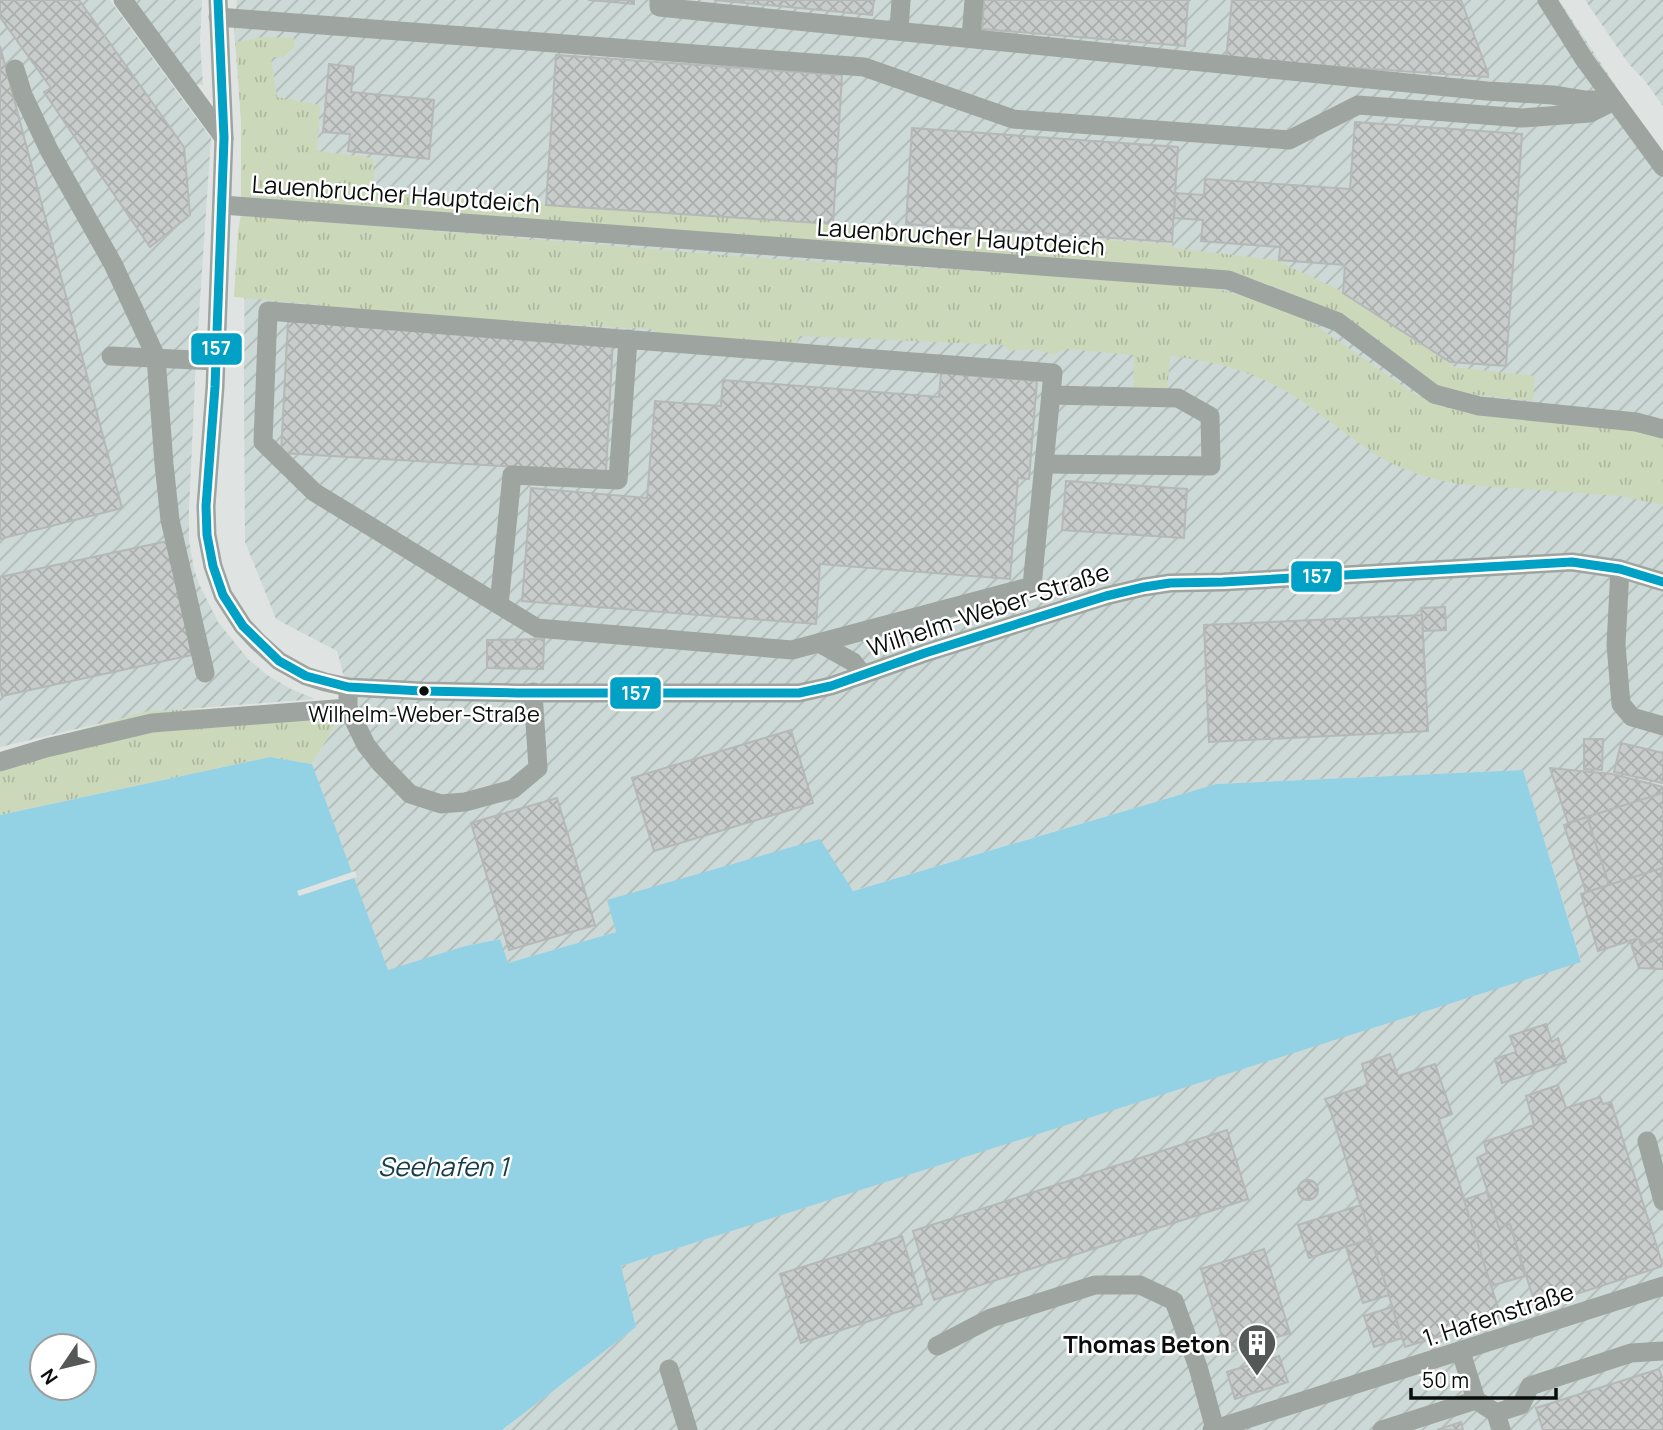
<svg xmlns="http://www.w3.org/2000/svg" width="1663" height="1430" viewBox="0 0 1663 1430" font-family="Manrope,sans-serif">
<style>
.industrial{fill:url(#industrial-furrows)}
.grass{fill:url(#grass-tufts)}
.water{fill:#93d1e4;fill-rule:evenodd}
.pier{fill:#dfe4e2}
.building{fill:url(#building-cross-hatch);stroke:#b4b8b7;stroke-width:2}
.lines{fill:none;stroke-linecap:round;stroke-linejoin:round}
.minor{stroke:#9ea5a0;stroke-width:19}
.bus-1-casing{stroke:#fff;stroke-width:14}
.bus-1{stroke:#00a1c4;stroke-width:9}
.bus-dot{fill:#090d0b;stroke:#fff;stroke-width:2.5}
.labels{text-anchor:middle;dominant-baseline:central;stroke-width:5;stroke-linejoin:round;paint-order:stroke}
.bus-label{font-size:22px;fill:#090d0b;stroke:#fff}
.street-label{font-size:24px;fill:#090d0b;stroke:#fff}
.poi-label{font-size:24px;font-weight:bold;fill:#090d0b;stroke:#fff;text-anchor:end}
.water-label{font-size:26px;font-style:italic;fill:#153d49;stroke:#fff}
.line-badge{stroke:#fff;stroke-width:2.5}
.badge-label{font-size:19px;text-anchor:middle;font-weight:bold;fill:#fff}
</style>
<defs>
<pattern id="industrial-furrows" width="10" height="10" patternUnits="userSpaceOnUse" patternTransform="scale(1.75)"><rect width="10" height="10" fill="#cdd9d6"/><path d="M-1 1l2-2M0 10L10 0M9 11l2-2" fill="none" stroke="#afb9b6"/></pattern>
<pattern id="grass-tufts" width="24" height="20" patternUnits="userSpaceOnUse" patternTransform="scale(1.75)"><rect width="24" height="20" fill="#ccd8ba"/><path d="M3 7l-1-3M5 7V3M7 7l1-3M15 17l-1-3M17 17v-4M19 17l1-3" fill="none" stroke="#aeb89f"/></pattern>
<pattern id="building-cross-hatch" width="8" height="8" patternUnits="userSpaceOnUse" patternTransform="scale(1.75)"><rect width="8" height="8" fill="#c8cdcc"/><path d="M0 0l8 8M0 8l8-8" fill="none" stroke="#aaafae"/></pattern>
</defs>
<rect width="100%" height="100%" fill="#dfe4e2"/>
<g class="industrial">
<polygon points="0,0 110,0 211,138 196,359 189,510 189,541 194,569 199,584 218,622 248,659 267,675 291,689 315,699 149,712 0,747"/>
<polygon points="135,0 202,0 200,41 203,85 193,84"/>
<polygon points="237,0 1559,0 1663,157 1663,1430 502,1430 636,1327 621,1266 1581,961 1523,770 1216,784 852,891 608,901 616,932 508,963 499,939 465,946 388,971 312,764 350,699 337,651 276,619 245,542 244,392 245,167 234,31"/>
<polygon points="1585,0 1663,0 1663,106 1645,81 1628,63"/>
</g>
<g class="grass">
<polygon points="263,37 294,38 294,46 284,57 271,57 277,97 320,105 317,151 373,158 375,192 833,224 1172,244 1173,248 1276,260 1337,289 1455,367 1535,376 1533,401 1442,391 1325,312 1281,289 1238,276 241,198 241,122 236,42"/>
<path d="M241,215L759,258L1146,281L1214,288L1244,296L1283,309L1314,324L1413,393L1436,405L1467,413L1615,423L1663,436V505L1620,496L1459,484C1427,479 1396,468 1369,450C1340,431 1313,406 1282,389C1247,370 1210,360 1170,356L1167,391L1133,388L1134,355L1066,349L1054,355C1039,348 1026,349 1009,351L1004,345L800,336L794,347L665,337L651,329L381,314L312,304L234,297L238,231Z"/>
<polygon points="350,699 312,764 270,757 0,815 0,752 148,711 338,704"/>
</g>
<path class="water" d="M270,757L312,764L388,970L465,946L500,939L508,963L616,932L607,900L820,839L853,891L1216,784L1523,770L1581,962L621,1266L636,1327L502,1430H0V815ZM42,1346H84V1388H42Z"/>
<polygon class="pier" points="355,871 357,877 299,896 297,891"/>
<g class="building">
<polygon points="0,0 79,0 184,147 190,215 150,247 44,92 51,88 0,17"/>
<polygon points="588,0 634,0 634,4"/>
<polygon points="714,0 874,0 872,15"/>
<polygon points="984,0 1188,0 1185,46 982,29"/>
<polygon points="1232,0 1461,0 1488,73 1488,77 1226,59"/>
<polygon points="0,46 122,508 0,539"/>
<polygon points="556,55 842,75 833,224 546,205"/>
<polygon points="329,64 354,67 351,92 434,100 429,159 348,151 350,134 323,132"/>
<polygon points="1355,122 1522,134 1506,366 1450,362 1343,293 1345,265 1279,260 1280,247 1201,241 1203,220 1174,218 1175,193 1204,195 1205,179 1350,189"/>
<polygon points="912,128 1178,147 1172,242 906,224"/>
<polygon points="288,321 613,339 606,472 281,453"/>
<polygon points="941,373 1037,381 1029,479 1018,478 1010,579 820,564 816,624 522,601 531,488 647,498 655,401 721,406 723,380 939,397"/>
<polygon points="1066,481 1187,489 1184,538 1062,530"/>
<polygon points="168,541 192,655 2,696 0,685 0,577"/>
<polygon points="1445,607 1446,630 1423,631 1421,608"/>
<polygon points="1422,615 1428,731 1209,742 1204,625"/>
<polygon points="544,639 543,669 487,668 487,640"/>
<polygon points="791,730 813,803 654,851 632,778"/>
<polygon points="1584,739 1603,739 1602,770 1584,769"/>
<polygon points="1621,743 1663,753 1663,783 1614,772"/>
<polygon points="1550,768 1612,774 1663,787 1663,793 1568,823"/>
<polygon points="1663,793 1663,868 1609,885 1587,817"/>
<polygon points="557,798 595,925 509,950 471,823"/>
<polygon points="1587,817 1609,885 1586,892 1564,825"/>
<polygon points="1662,868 1663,938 1641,945 1639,938 1598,951 1581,894"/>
<polygon points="1639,938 1641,945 1663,938 1663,969 1639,968 1630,941"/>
<polygon points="1546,1024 1552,1042 1558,1038 1566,1062 1502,1083 1495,1059 1516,1052 1510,1036"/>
<polygon points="1390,1054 1398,1076 1435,1064 1452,1114 1439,1119 1501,1317 1405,1347 1331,1112 1325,1099 1368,1085 1362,1064"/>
<polygon points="1558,1085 1566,1108 1600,1097 1603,1104 1611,1102 1663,1266 1536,1307 1510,1224 1499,1228 1477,1158 1487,1153 1484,1142 1534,1125 1526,1096"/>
<polygon points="1227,1130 1248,1199 934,1300 913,1231"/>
<circle cx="1308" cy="1190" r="10"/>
<polygon points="1487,1192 1499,1228 1510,1224 1525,1276 1491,1286 1464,1200"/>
<polygon points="1361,1205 1371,1239 1309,1258 1298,1225"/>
<polygon points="902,1236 922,1304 801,1343 780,1274"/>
<polygon points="1371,1239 1389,1295 1363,1303 1346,1247"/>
<polygon points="1264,1249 1290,1333 1227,1353 1201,1269"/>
<polygon points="1392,1307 1402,1338 1374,1347 1364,1316"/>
<polygon points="1279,1356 1288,1382 1235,1399 1227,1372"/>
<polygon points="1659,1369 1663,1380 1663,1430 1543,1430 1536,1408"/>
<polygon points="1461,1422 1463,1430 1437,1430"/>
</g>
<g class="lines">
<g class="minor">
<polyline points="123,0 224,138"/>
<polyline points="218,0 224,138 215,387 206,506 207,535 213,566 223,595 243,626 257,641 279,661 306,676 325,682 348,687 422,691 517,693 799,693 831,686 925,653 1106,596 1144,587 1170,583 1223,582 1572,562 1620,569 1663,582"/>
<polyline points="659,0 659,7 1487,91 1553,95 1584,100 1606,100"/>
<polyline points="1547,0 1584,59 1663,167"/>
<polyline points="218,17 864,67 1013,119 1289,140 1358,105 1522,118 1590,113 1614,101"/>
<polyline points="899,30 901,0"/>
<polyline points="971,37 974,0"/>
<polyline points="15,69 23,95 49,150 113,264 156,357 164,464 170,520 205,673"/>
<polyline points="222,205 1228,280 1338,322 1434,394 1479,406 1636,422 1663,429"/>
<polygon points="268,311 1053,373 1032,586 792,650 537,628 314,492 263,442"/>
<polyline points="111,356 216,361"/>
<polyline points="1044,464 1211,466 1210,416 1178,398 1051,395"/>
<polyline points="1620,569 1616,645 1621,704 1632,717 1663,726"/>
<polyline points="499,605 512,475 618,480 628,339"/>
<polyline points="819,643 853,662 863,675"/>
<polyline points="348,708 366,745 381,764 410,794 441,804 465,802 513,789 538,768 533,692"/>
<polyline points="0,762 46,748 152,723 348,708 348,687"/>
<polyline points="1647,1141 1663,1201"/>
<polyline points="937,1346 991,1318 1095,1285 1140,1285 1174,1301 1198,1367 1215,1429"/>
<polyline points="1461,1352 1476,1400 1496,1413 1501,1430"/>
<polyline points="669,1369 688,1430"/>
<polyline points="1496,1413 1521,1405 1530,1386 1631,1353 1663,1351"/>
<polyline points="1212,1430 1663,1286"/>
<polyline points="1382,1430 1476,1400"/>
</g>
<g class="bus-1-casing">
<polyline id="bus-1" points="218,0 224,138 215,387 206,506 207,535 213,566 223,595 243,626 279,661 306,676 348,687 422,691 517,693 799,693 831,686 925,653 1106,596 1144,587 1170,583 1223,582 1572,562 1620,569 1663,582"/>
</g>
<use href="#bus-1" class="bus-1"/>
</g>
<defs>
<g id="building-pin" transform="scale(2.0125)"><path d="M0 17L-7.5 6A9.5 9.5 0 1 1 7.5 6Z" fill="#545856" stroke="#fff"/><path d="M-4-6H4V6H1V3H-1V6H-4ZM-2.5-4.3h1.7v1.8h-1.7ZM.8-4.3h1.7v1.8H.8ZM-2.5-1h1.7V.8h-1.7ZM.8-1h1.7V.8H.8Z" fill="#fff"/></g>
</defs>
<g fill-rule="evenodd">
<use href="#building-pin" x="1257" y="1343"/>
</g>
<circle class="bus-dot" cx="424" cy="691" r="6"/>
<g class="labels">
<g class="bus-label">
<text x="424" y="714">Wilhelm-Weber-Straße</text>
</g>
<g class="street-label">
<text transform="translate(396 193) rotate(4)">Lauenbrucher Hauptdeich</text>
<text transform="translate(961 236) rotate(4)">Lauenbrucher Hauptdeich</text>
<text transform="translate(988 609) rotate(-18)">Wilhelm-Weber-Straße</text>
<text transform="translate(1498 1314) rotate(-18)">1. Hafenstraße</text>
</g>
<g class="poi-label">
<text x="1230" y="1343">Thomas Beton</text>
</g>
<g class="water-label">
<text x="443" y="1166">Seehafen 1</text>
</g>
</g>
<g class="line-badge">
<rect x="190" y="332" width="53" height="34" rx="7" fill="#00a1c4"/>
<rect x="1290" y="560" width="53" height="33" rx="7" fill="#00a1c4"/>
<rect x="609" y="676" width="53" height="34" rx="7" fill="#00a1c4"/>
</g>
<g class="badge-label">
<text x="216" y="355">157</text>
<text x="1317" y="583">157</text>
<text x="636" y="700">157</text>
</g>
<g transform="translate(63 1367) rotate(235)"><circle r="33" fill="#ffffff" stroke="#9d9e9d" stroke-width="2"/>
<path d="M0-5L12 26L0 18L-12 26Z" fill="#545856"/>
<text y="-10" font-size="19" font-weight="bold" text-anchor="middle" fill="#090d0b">N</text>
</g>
<path d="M1411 1388v10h145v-10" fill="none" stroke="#090d0b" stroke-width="3.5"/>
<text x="1422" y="1388" font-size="21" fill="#090d0b" stroke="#ffffff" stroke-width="5" paint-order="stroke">50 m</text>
</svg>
